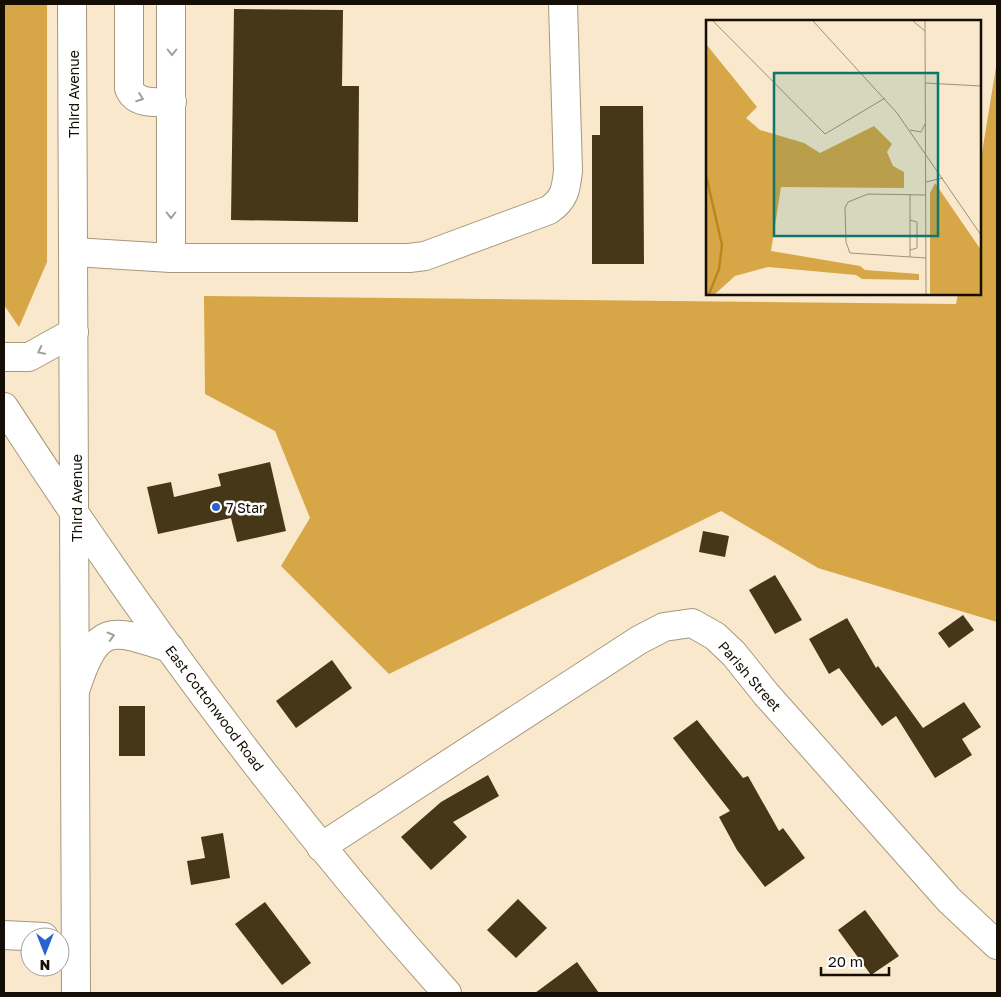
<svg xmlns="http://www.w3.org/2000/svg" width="1001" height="997" viewBox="0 0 1001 997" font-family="'Golos Text',sans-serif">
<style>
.forest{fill:#d7a646}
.building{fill:#473719}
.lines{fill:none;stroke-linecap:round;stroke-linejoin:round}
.minor-casing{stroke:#a7987c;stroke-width:30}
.major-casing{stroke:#a7987c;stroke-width:30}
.minor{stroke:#fff;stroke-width:28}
.major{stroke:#fff;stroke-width:28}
.oneway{stroke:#a19f9b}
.poi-dot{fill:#2961cf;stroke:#fff;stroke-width:2}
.labels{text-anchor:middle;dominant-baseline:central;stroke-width:5;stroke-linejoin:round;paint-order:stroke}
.street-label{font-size:14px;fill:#140e05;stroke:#fff}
.poi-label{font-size:14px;fill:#140e05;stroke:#fff;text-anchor:start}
.inset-river{fill:none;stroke:#b8881f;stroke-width:2.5}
.inset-road{fill:none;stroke:#9d917c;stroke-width:1}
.view{fill:#0f766e;fill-opacity:0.15;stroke:#0f766e;stroke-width:2.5}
.inset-edge{fill:none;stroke:#140e05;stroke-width:2.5}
</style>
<rect width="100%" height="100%" fill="#f9e8cb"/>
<g class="forest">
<polygon points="4,4 47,4 47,262 19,327 4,305"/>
<polygon points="997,61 997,622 818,568 721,511 389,674 281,566 310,518 275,431 205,394 204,296 956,304 958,294 980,294 980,165"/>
</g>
<g class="building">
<polygon points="234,9 343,10 342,86 359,86 358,222 231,220"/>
<polygon points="600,106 643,106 644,264 592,264 592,135 600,135"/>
<polygon points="270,462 286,531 237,542 231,518 158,534 147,487 171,482 174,497 221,486 218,474"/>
<polygon points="703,531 729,536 725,557 699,552"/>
<polygon points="775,575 802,620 775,634 749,590"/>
<polygon points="963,615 974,630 949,648 938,633"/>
<polygon points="847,618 876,668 878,666 923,728 964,702 981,727 962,739 972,755 935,778 896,716 882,726 839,668 829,674 809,639"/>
<polygon points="332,660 352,688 296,728 276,701"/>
<rect x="119" y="706" width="26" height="50"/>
<polygon points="697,720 743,778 748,776 779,831 783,828 805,858 765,887 737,850 719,817 730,811 673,738"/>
<polygon points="488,775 499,796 453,822 467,837 431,870 401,837 441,802"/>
<polygon points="223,833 230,878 191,885 187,861 205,858 201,837"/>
<polygon points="518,899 547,928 516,958 487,930"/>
<polygon points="265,902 311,963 282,985 235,924"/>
<polygon points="865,910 899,956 871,975 838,930"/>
<polygon points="577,962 599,993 535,993"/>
</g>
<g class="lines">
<g class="minor-casing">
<g id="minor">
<polyline points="72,4 76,993"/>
<path d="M129,4V88C135,105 156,102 172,102"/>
<path d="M74,252L171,258H409L425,256L549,210C565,199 566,189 568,171L563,4"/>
<polyline points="171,258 171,4"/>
<polyline points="321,847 639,640 664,627 692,623 715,636 734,654 766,694 949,900 997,945"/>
<polyline points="4,935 44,937"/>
</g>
</g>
<g class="major-casing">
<g id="major">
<polyline points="4,357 29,357 74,332"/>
<path d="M4,407C137,612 283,811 447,993"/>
<path d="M76,688C97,623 110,628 170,648"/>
</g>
</g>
<use href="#minor" class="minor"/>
<use href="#major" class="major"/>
</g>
<defs><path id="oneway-chevron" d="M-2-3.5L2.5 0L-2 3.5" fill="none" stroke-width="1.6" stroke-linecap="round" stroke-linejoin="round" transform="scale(1.25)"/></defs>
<g class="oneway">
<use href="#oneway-chevron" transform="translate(172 52) rotate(90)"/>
<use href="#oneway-chevron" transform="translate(140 98) rotate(20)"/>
<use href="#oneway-chevron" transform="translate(171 215) rotate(90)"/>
<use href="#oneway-chevron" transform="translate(41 351) rotate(154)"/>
<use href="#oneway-chevron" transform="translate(111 636) rotate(-16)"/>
</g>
<circle class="poi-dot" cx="216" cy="507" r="5"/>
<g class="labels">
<g class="street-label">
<text transform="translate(73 94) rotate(-90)">Third Avenue</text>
<text transform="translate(76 498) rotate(-90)">Third Avenue</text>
<text transform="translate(750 676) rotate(49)">Parish Street</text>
<text transform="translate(215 708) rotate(53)">East Cottonwood Road</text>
</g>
<g class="poi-label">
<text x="226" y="507">7 Star</text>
</g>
</g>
<g transform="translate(706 20)">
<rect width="275" height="275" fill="#f9e8cb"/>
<path d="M0,24L51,87L40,98L54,110L98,123L114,133L168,106L186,124L181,132L187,146L198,152V168L75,167L65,231L154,246L159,250L213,254V260L156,259L150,255L62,247L29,256L9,274H0ZM229,163L275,230V274H224V173Z" fill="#d7a646"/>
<path class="inset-river" d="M0,155L16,225L13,249L3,274"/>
<path class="inset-road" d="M7,1L119,114L179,78M107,1L191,93L275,215M207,1L219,11M219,1L220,274M219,63L275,66M204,110L215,112L219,104M220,162L237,158M204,174V237M220,175L162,174L142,182L139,188L140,222L144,233L220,238M204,200L211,202V228L204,230"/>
<path class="view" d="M68,53H232V216H68Z"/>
<rect width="275" height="275" class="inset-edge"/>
</g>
<rect width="1001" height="997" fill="none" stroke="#140e05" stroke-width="10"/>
<g transform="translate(45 952) rotate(180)"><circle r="24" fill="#ffffff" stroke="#a19f9b"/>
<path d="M0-4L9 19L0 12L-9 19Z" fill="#2961cf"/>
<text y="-8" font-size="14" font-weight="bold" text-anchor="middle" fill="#140e05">N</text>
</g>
<path d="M821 967v8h68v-8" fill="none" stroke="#140e05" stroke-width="2.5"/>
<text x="828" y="967" font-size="15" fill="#140e05" stroke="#ffffff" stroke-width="4" paint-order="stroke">20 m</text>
</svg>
